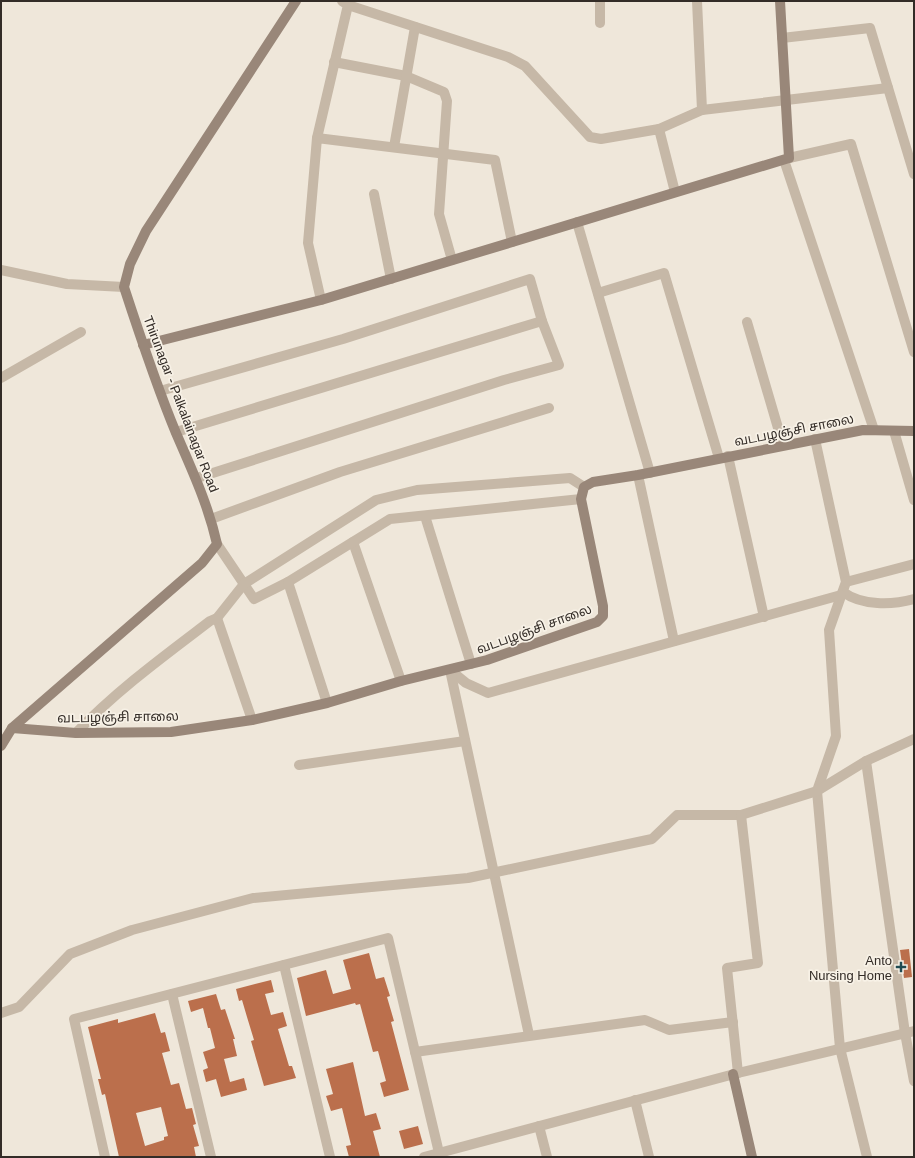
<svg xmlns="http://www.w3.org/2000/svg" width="915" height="1158" viewBox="0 0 915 1158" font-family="Helvetica,'Noto Sans Tamil',sans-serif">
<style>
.building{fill:#bb6f4c;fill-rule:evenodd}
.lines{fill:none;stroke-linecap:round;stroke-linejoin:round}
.street{stroke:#c6b8a7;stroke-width:10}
.secondary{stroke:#998779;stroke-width:10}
.poi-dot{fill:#204a51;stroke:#f7f1e6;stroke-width:1.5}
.labels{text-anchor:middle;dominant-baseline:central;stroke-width:3.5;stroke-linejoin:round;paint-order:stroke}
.street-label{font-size:13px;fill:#332c27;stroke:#f7f1e6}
.poi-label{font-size:13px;fill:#332c27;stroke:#f7f1e6;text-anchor:end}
</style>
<rect width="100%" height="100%" fill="#efe7da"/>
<g class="building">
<polygon points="909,949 912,977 904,978 900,950"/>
<polygon points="369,953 376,979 384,977 390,996 387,997 394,1021 391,1022 409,1090 384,1097 380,1083 386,1081 378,1051 373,1052 360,1004 356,1005 355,1003 306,1016 297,978 326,970 333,994 351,989 343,960"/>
<polygon points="271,980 274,992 265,994 271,1015 283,1012 287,1026 278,1029 289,1066 292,1066 296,1078 264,1086 251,1041 254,1040 247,1017 242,1000 239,1001 236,989"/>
<polygon points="216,994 221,1010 225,1009 235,1039 233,1039 237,1056 224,1059 230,1082 244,1078 247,1090 221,1097 216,1079 206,1082 203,1070 208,1068 203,1052 215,1048 210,1028 208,1028 203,1008 191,1012 188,1001"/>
<path d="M155,1013L161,1033L165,1032L170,1051L162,1053L171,1085L179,1083L186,1109L192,1108L196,1124L193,1125L199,1146L194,1147L196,1157H119L105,1094L102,1095L98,1079H101L88,1027L118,1019V1023ZM161,1107L168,1136L164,1137V1140L145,1146L136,1113Z"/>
<polygon points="353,1062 365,1116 376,1113 381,1129 373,1131 380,1157 349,1157 346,1146 351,1145 342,1108 331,1111 326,1096 333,1094 326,1069"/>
<polygon points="418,1126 423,1144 404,1149 399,1131"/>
</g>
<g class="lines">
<g class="street">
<polyline points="600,1 600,23"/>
<polyline points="348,5 508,57 525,66 590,137 601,139 659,129 675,192"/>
<polyline points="782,38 870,28 914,174"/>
<polyline points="334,62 406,76 444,92 447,101 439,214 452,260"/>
<polyline points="702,110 888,88"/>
<polyline points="659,129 702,110 697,1"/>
<polyline points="317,138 348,5 342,1"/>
<polyline points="394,147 415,27"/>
<polyline points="789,158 851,144 914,352"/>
<polyline points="784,160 874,430"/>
<polyline points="374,194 391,279"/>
<polyline points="577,222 650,473"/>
<polyline points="1,270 67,284 124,287"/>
<polyline points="598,293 664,273 719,458"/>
<polyline points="321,300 308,243 317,138 495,160 512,242"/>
<polyline points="747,322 783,445"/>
<polyline points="1,378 81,332"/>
<polyline points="160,391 343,339 530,279 542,321 176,432"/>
<polyline points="894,431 914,500"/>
<polyline points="815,439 846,582 829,630 836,736 817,791 840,1048 867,1157"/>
<polyline points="728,456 764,617"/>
<polyline points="638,475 674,641"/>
<polyline points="197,478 504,380 559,365 542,321"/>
<polyline points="425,516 471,664"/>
<polyline points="211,519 340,472 549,408"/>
<polyline points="353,542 401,681"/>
<polyline points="217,544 254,599 288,582 390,519 581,499"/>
<polyline points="288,582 327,703"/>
<polyline points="846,582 914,564"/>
<path d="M843,592C862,606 892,605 914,599"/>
<polyline points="217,618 252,720"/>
<polyline points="450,670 466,683 488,693 841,595"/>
<polyline points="450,670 529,1035"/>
<path d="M76,733C116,691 164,656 210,621L217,618L244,584L376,500L417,490L570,478L584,487"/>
<polyline points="866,761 905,1033 914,1081"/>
<polyline points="299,765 465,741"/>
<polyline points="284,965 330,1157"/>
<polyline points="172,994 211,1157"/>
<polyline points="1,1013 19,1007 70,954 132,930 253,898 468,878 652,839 677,815 741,815 817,791 866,761 914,739"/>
<polyline points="415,1052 645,1020 669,1030 733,1022"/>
<polyline points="738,1073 727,968 758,963 741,815"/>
<polyline points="635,1100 649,1157"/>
<polyline points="539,1126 547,1157"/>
<polyline points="105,1157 74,1019 388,938 440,1157"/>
<polyline points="424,1157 738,1073 914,1031"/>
</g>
<g class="secondary">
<polyline points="143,345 321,300 789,158 780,1"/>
<polyline points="12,728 76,733 171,732 252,720 327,703 401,681 487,660 597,622 603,616 603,606 581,499 584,487 593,482 638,475 863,430 914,431"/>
<path d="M1,746L12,728L202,563L217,544C208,504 192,470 176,433C156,385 140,336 124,287L130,264L146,231L296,1"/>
<polyline points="733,1074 752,1157"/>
</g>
</g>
<path class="poi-dot" d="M899 961h4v4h4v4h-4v4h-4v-4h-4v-4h4z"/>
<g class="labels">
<g class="street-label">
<text transform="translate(181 404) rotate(69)">Thirunagar - Palkalainagar Road</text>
<text transform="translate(794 430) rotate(-11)">வடபழஞ்சி சாலை</text>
<text transform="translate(534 629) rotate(-20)">வடபழஞ்சி சாலை</text>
<text transform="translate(118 717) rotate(-1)">வடபழஞ்சி சாலை</text>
</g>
<g class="poi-label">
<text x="892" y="960">Anto<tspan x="892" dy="15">Nursing Home</tspan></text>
</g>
</g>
<rect width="915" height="1158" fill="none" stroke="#332c27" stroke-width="4"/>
</svg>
